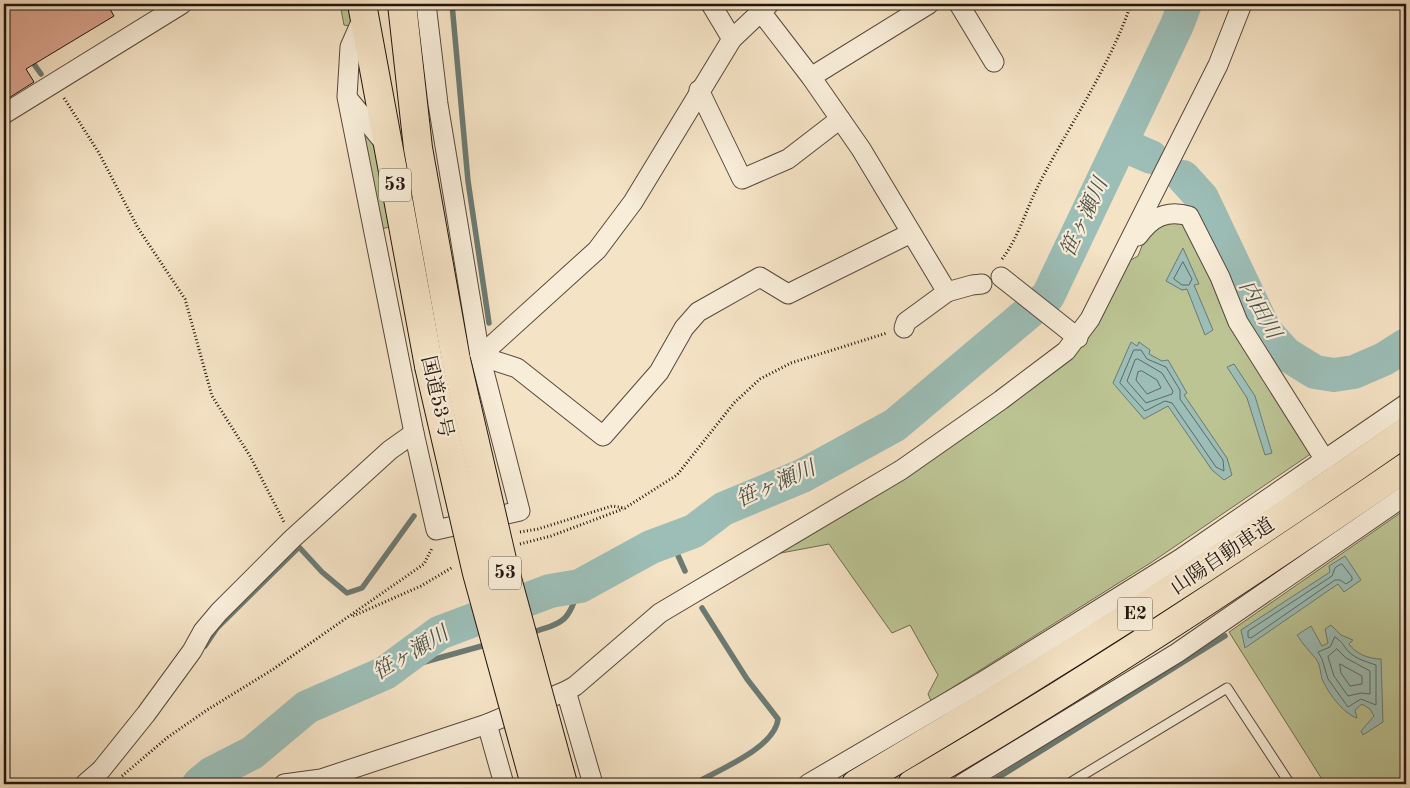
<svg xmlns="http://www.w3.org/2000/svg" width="1410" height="788" font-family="'Old Standard TT','Noto Serif JP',serif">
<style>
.green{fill:#bcc494;stroke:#6e6c51}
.water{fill:#9cbeb7;stroke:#6b7a73}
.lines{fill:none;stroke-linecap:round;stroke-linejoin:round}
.shore{stroke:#5e6a62;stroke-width:1}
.stream{stroke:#6b7a73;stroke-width:5.5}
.river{stroke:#9cbeb7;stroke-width:34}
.building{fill:#dba38f;stroke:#21150e}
.lane-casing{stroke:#56483c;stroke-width:11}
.street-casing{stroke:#56483c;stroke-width:21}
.highway-casing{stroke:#21150e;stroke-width:30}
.path{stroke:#21150e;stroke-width:3;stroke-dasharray:1 2.5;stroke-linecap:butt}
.lane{stroke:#f8edd9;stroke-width:9}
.street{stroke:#f8edd9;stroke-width:19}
.highway{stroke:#f5e3c5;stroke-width:28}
.highway-bridge-casing{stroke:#21150e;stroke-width:30;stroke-linecap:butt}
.highway-bridge{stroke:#f5e3c5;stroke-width:28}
.labels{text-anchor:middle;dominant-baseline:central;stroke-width:4.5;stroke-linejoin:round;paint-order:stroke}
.shield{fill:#f8edd9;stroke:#62564b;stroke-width:1}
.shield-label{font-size:19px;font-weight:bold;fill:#21150e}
.street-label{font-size:20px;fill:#21150e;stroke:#f8edd9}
.water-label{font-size:21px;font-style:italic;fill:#4c5049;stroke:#f8edd9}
</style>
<rect width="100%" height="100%" fill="#f5e3c5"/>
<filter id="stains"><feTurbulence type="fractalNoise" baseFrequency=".004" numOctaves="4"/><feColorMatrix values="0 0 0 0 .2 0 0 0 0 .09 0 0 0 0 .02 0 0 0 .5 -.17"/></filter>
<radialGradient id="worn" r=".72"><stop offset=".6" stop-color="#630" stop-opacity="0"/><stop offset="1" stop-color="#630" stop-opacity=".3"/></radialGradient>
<!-- green -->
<g class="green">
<polygon points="340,4 352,4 354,10 350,26 344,25"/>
<polygon points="358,121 374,143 389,227 377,230"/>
<polygon points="1187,221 1312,453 1152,562 931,701 928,694 938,675 910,625 892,633 829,544 765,556 849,512 1064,361 1122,265 1138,256 1147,233 1159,222"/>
<polygon points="1406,509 1406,784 1325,784 1229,632"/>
</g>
<!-- water -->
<g class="water">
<polygon points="1183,248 1199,284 1194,285 1213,330 1205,335 1187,289 1182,290 1166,281"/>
<polygon points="1131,342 1137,346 1139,342 1150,350 1149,354 1162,361 1168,360 1187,393 1184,395 1227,458 1232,475 1224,480 1212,470 1168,406 1144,419 1113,383"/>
<polygon points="1234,364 1255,396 1272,453 1265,455 1247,398 1227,367"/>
<polygon points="1345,556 1361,580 1344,592 1338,584 1245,648 1241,630 1330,572 1329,566"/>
<path d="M 1331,625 L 1341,635 L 1353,640 L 1349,644 C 1356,654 1369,659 1381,659 L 1383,722 L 1363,735 L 1361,731 L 1374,716 L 1370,709 L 1362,704 L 1355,710 L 1357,718 C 1344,714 1329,694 1323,681 C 1320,675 1321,665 1316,659 C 1309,651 1303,644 1297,635 L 1311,626 L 1322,646 L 1328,643 L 1325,629 Z"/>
</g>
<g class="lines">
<!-- shore -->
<g class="shore">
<polygon points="1183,262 1192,279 1189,285 1182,285 1174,279"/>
<polygon points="1134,350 1141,350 1147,359 1166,367 1180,390 1180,399 1223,460 1224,471 1216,467 1172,403 1165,401 1145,411 1120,383"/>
<polygon points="1138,359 1162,373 1173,391 1172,394 1146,403 1127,381 1135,360"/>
<polygon points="1142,371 1157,380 1161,388 1147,394 1136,380 1138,372"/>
<polygon points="1342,564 1352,577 1352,580 1346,584 1340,580 1335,580 1251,638 1248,637 1248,631 1332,576 1335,568"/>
<path d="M 1335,637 C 1346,645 1342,645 1349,652 C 1356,659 1367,662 1376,665 L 1376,705 L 1361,699 L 1348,707 L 1328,679 L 1322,659 L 1318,652 L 1330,647 Z"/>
<polygon points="1337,649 1346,658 1370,671 1370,694 1361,693 1348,696 1334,676 1328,657"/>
<polygon points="1340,664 1362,676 1362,684 1350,686 1341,673"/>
</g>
<!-- stream -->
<g class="stream">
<polyline points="452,4 468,181 489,323"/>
<polyline points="31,60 41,74"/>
<polyline points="671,540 685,571"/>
<path d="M 529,633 C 567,622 567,622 580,586"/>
<polyline points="205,646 217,628 299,547 322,572 347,593 362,588 414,516"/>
<polyline points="385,673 489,644"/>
<path d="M 694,784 C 718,770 775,748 778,719 L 747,679 L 702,608"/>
<polyline points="988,784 1225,636"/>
</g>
<!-- river -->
<g class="river">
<polyline points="1121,144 1151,157"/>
<polyline points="1183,177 1202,198 1265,331 1286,354 1315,372 1334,375 1354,372 1384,359 1406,345"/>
<polyline points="199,784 211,774 252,753 307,707 385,673 439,633 550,591 580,586 651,547 694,531 723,509 802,476 895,425 1048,296 1177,25 1185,4"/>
</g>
</g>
<!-- building -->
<polygon class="building" points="4,4 107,4 114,16 26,69 34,82 4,101"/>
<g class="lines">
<!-- lane casing -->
<g class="lane-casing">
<polyline id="lane" points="1068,784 1227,688 1290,784"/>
</g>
<!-- street casing -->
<g class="street-casing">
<g id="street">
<polyline points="426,4 438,104 480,356 517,368 603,436 659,372 684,328 698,312 760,277 788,294 911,233"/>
<polyline points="711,4 732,39"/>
<polyline points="959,4 994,62"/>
<polyline points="761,12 811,77 861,149 947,292 972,285 982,284"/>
<polyline points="364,15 350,47 347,97 414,433 436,530 520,511 480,356 597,250 633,202 732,39 769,4"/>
<polyline points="811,77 929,4"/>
<polyline points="699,90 742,179 788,159 840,119"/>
<polyline points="349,100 387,146"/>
<polyline points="4,114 182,4"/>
<path d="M 1138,236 C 1151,218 1166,209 1189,216 L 1220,277 L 1238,322 L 1325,460"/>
<polyline points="1001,277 1078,338"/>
<polyline points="904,328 906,322 947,292"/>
<polyline points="566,691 593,784"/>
<polyline points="487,724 504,784"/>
<polyline points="85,784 101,770 146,714 192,651 203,631 219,612 292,539 390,450 414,433"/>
<polyline points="284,784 321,779 487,724 566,691 575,686 660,613 901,470 1001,400 1066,351 1090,319 1218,65 1242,4"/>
<polyline points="808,784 982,682 1180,559 1406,404"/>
<polyline points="962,784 1177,653 1406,495"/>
</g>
</g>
<!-- highway casing -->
<g class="highway-casing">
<g id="highway">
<polyline points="362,4 429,366"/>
<polyline points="402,4 418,148 456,360"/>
<path d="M 856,784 C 1044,673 1227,557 1406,432"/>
<path d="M 912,784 C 1081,686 1245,577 1406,467"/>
</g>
</g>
<!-- path -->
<g class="path">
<polyline points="64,98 99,153 138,228 185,299 212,396 250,456 284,522"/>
<path d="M 1002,259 C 1019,237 1026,209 1039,184 C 1070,124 1109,68 1131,4"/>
<polyline points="520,532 538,529 612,506 625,508 677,475 734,403 760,379 791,363 887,333"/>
<polyline points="520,544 551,536 623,509"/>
<polyline points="353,616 421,586 453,567"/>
<polyline points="122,776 168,737 207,710 272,670 424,564 432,548"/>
</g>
<!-- lane -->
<use href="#lane" class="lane"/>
<!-- street -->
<use href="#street" class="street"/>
<!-- highway -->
<use href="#highway" class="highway"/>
<!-- highway-bridge casing -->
<g class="highway-bridge-casing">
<g id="highway-bridge">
<polyline points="456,360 503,564 563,784"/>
<polyline points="429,366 477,573 535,784"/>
</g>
</g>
<!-- highway-bridge -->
<use href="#highway-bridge" class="highway-bridge"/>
</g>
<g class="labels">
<!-- shield labels -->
<g class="shield">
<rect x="379" y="168.5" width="32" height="33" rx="4"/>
<rect x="489" y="556.5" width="32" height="33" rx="4"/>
<rect x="1117.5" y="597.5" width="35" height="33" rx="4"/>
</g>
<g class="shield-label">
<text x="395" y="185">53</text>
<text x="505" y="573">53</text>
<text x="1135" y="614">E2</text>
</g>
<!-- street labels -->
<g class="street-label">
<text transform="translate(436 397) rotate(77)">国道53号</text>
<text transform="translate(1223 557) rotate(-34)">山陽自動車道</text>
</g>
<!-- water labels -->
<g class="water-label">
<text transform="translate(1085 218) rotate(-65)">笹ヶ瀬川</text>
<text transform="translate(1259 310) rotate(61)">内田川</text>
<text transform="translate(776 485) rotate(-24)">笹ヶ瀬川</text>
<text transform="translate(411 654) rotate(-31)">笹ヶ瀬川</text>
</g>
</g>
<!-- margin -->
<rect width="1410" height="788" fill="none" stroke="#f5e3c5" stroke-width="20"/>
<rect x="5" y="5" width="1400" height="778" fill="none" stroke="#21150e" stroke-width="2.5"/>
<rect x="10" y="10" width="1390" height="768" fill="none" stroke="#21150e"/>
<rect width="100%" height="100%" filter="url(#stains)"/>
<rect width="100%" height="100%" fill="url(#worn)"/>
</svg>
